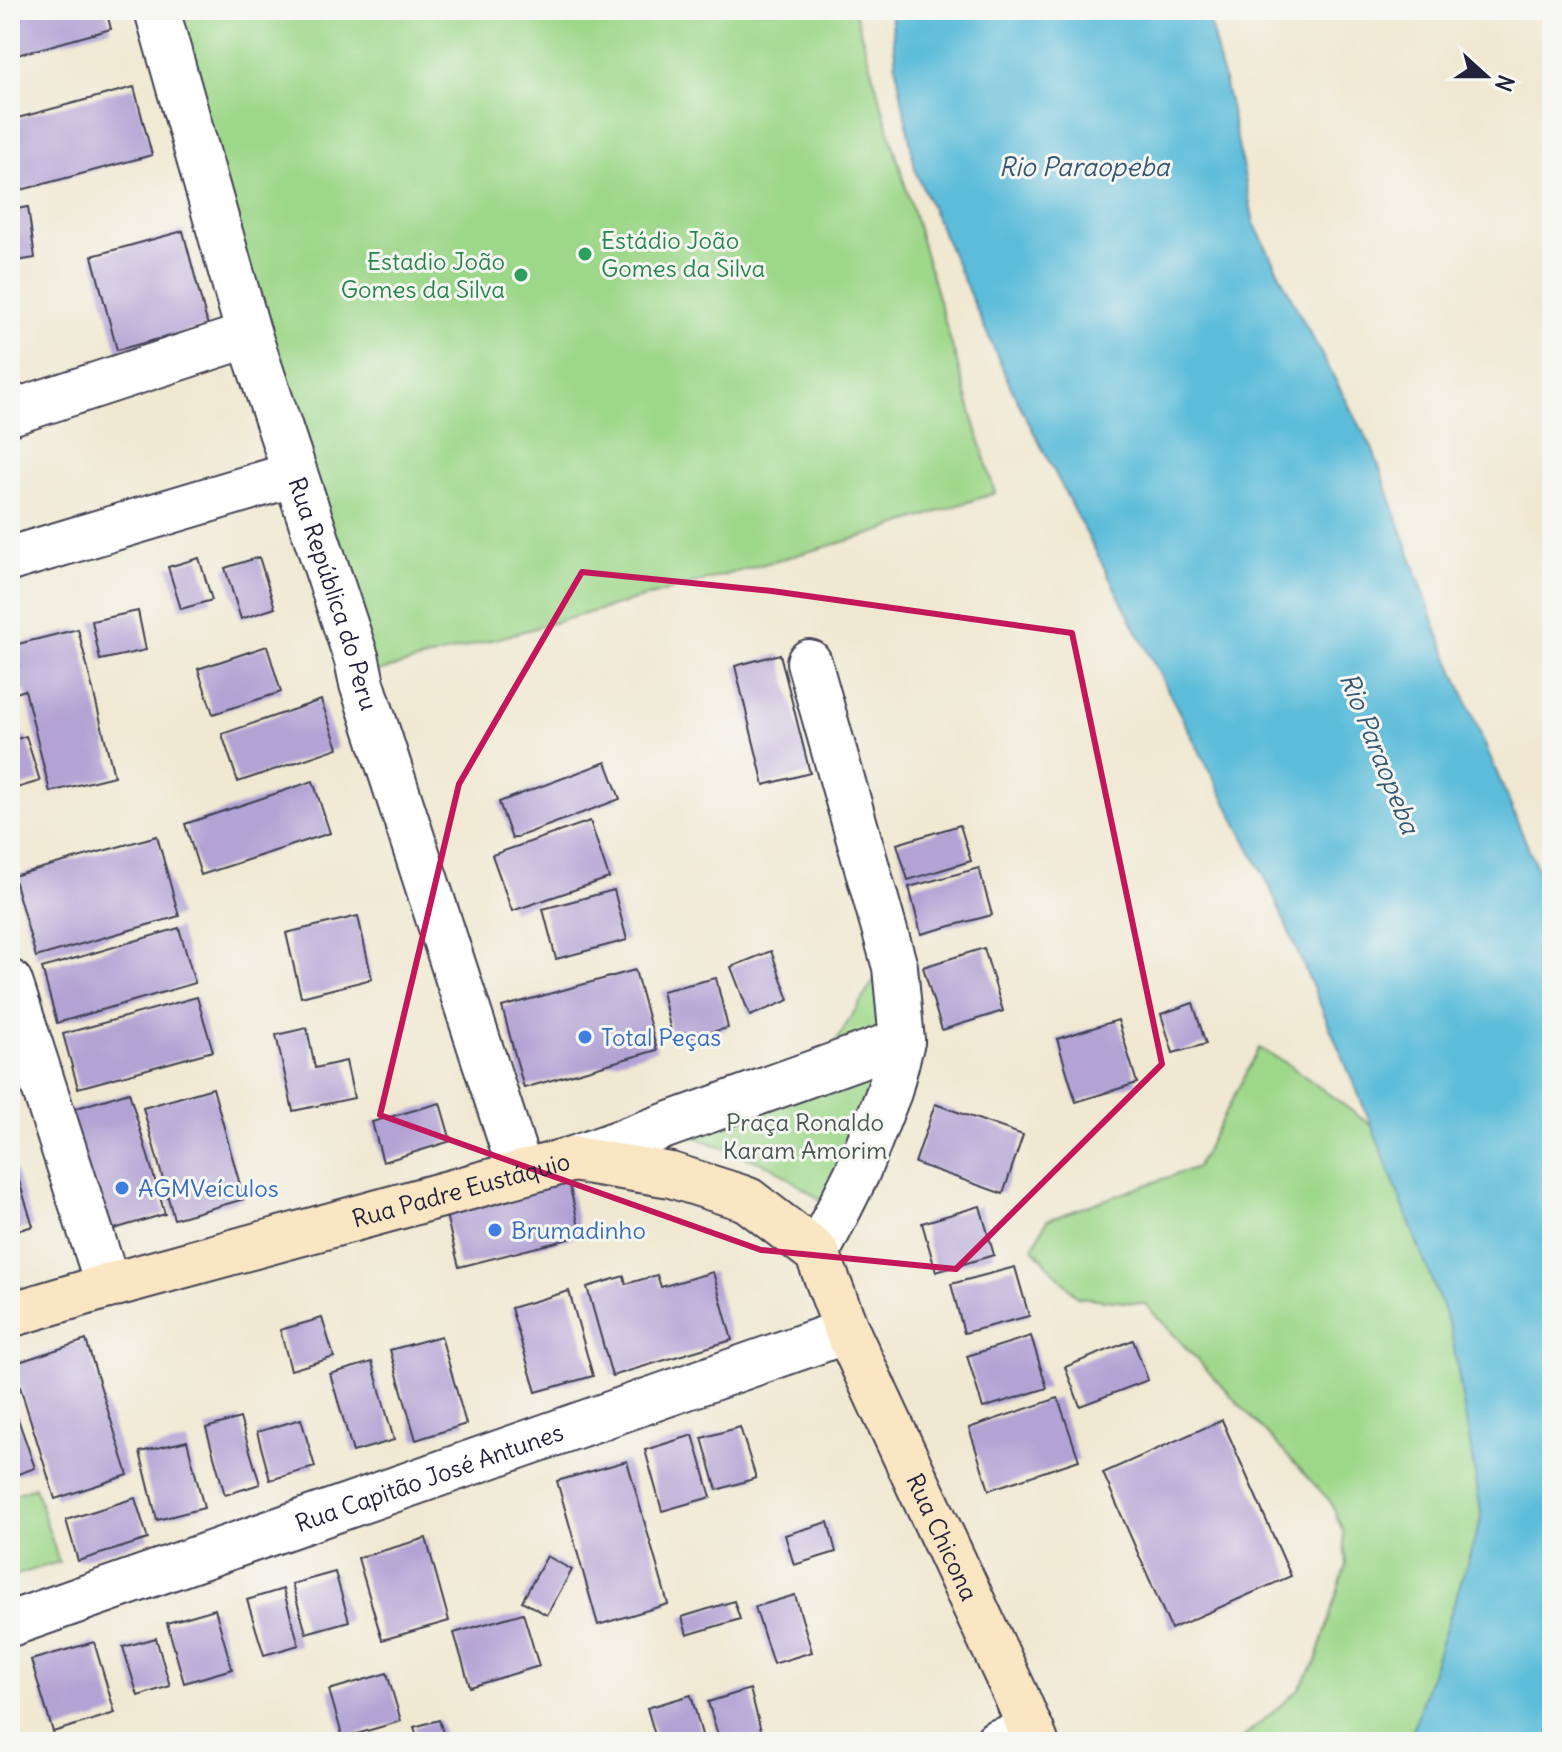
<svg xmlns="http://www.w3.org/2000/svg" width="1562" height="1752" font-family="Delius,sans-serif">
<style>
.green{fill:#9dd789;stroke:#607c62;stroke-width:2}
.water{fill:#5bbcd9;stroke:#3e6f8a;stroke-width:2}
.building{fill:#b2a3d4}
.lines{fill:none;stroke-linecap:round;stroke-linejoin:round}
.street-casing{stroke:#414052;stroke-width:48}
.secondary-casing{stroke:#414052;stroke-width:48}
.street{stroke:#fff;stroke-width:44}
.secondary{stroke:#fbe6c3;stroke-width:44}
.marked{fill:none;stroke:#c2185b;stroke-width:6;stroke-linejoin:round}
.leisure-dot{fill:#2e9e5b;stroke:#f6f6f2;stroke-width:3}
.shop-dot{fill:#3f7fe0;stroke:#f6f6f2;stroke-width:3}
.labels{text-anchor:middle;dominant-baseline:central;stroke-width:6;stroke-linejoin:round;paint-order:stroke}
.leisure-label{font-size:24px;fill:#27864d;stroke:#f6f6f2;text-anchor:start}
.street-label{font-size:24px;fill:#22223b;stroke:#f6f6f2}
.shop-label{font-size:24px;fill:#366cbe;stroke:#f6f6f2;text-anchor:start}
.park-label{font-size:24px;fill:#475852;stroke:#f6f6f2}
.water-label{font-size:26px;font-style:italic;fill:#365872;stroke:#f6f6f2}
</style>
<rect width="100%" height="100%" fill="#f6f6f2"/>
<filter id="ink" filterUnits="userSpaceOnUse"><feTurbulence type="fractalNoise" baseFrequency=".0125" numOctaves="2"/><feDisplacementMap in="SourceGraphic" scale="16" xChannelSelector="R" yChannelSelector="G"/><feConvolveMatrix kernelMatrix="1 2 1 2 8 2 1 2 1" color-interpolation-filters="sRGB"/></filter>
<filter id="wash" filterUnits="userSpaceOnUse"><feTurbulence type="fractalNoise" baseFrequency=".006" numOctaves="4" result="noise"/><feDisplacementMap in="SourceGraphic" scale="32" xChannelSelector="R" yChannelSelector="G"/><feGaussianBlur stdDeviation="1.8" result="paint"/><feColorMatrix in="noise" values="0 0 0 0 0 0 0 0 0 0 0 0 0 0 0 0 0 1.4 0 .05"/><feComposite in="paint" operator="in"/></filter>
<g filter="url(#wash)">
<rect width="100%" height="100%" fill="#f0e8d1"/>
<!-- green -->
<g class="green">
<polygon points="188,10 854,10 995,493 868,535 370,674 172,15"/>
<polygon points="886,961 895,1037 823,1062"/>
<polygon points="1259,1048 1288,1064 1372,1126 1451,1330 1482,1517 1409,1742 1238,1742 1298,1690 1316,1662 1346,1564 1343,1531 1330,1501 1145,1304 1077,1297 1033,1248 1047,1220 1197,1167"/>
<polygon points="880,1062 828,1205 772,1167 682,1132"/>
<polygon points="35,1487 59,1562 10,1577 10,1496"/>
</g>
<!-- water -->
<polygon class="water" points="891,10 1207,10 1230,106 1254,223 1297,309 1373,450 1438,633 1552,904 1552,1742 1409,1742 1482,1517 1451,1330 1372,1126 1269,885 1014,394 916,173 896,67"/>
<g id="blocks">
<!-- building -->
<g class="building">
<polygon points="10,10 106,10 111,29 10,57"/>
<polygon points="134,87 152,155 10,193 10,120"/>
<polygon points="28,207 35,258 10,262 10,210"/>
<polygon points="183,231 208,326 117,350 92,256"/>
<polygon points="259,557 275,608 241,619 225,568"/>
<polygon points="199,558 212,600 181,609 168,567"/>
<polygon points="138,611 146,650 100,660 92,621"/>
<polygon points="78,629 114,776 50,792 25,690 10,695 10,668 19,665 14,645"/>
<polygon points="267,646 281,692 213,714 198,669"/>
<polygon points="780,654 810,773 764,785 735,666"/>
<polygon points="321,700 338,748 238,782 222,734"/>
<polygon points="26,736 40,781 10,790 10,741"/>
<polygon points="606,762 620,799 512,839 499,802"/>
<polygon points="313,781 330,833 201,875 185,824"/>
<polygon points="590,821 609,878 512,911 492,855"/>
<polygon points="960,825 971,861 908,880 897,844"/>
<polygon points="157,836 179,916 36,957 13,876"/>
<polygon points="979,868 992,915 921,934 909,887"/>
<polygon points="614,890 627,940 556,959 543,909"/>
<polygon points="358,916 372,979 301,997 286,933"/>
<polygon points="179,928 195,983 57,1023 42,968"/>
<polygon points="984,948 1003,1011 942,1030 923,967"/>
<polygon points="771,951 789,1000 750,1016 731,967"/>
<polygon points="635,970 657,1050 524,1088 502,1007"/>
<polygon points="716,978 728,1028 673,1041 662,991"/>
<polygon points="197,997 213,1051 78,1088 63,1034"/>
<polygon points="1193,1003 1206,1044 1173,1053 1161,1014"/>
<polygon points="1118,1020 1137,1083 1076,1102 1057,1039"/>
<polygon points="307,1028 315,1068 346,1061 354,1098 293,1111 276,1035"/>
<polygon points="213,1088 244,1199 174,1219 143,1108"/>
<polygon points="129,1092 165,1214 97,1234 61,1113"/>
<polygon points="440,1103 451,1141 383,1162 372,1122"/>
<polygon points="935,1104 1023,1135 1003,1194 915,1163"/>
<polygon points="10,1152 33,1226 10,1233"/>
<polygon points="568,1179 581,1236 459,1267 445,1211"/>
<polygon points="980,1206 994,1255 936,1272 922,1223"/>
<polygon points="1015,1267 1029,1316 964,1333 951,1284"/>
<polygon points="713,1272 732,1340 612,1376 587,1287 624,1276 626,1284 657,1275 661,1287"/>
<polygon points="569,1291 593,1376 536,1392 511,1308"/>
<polygon points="322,1318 334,1357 291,1370 280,1330"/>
<polygon points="441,1336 466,1424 416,1440 390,1350"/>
<polygon points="1031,1336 1047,1388 983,1408 967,1356"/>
<polygon points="86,1340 128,1475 55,1499 13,1364"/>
<polygon points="1133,1340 1148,1380 1080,1406 1065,1367"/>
<polygon points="372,1362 394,1440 353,1452 330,1374"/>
<polygon points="10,1396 35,1468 10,1477"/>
<polygon points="1058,1398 1079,1460 989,1490 969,1428"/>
<polygon points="240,1418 260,1484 225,1495 206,1428"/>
<polygon points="301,1419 315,1467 270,1480 257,1432"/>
<polygon points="1222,1420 1291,1576 1171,1629 1103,1473"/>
<polygon points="740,1427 756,1478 717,1490 702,1438"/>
<polygon points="693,1435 711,1497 662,1511 645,1450"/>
<polygon points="187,1441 204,1508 157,1520 140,1452"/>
<polygon points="627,1461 668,1604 598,1625 557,1481"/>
<polygon points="135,1498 148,1539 78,1561 66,1520"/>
<polygon points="828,1522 836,1552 794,1565 785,1535"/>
<polygon points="426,1538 449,1621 382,1640 358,1558"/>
<polygon points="547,1556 572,1570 547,1615 522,1601"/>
<polygon points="335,1572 349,1621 306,1633 292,1584"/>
<polygon points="283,1589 299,1645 264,1655 247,1600"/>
<polygon points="795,1595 812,1652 773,1664 755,1607"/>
<polygon points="734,1601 740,1619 687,1635 682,1617"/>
<polygon points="215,1609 232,1669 184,1683 167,1623"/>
<polygon points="523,1613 539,1666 470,1687 454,1633"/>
<polygon points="156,1638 170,1686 138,1696 123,1647"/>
<polygon points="94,1642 115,1713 53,1732 31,1660"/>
<polygon points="387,1673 401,1721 343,1738 329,1690"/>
<polygon points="750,1689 764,1742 720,1742 708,1702"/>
<polygon points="691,1695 704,1742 657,1742 647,1708"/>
<polygon points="439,1720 446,1742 419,1742 414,1727"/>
</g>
</g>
</g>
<g filter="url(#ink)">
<use href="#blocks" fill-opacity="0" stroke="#414052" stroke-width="2"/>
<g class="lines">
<!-- street casing -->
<g class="street-casing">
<g id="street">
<path id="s1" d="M 157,10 L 249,335 L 357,660 L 362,684 L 521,1173"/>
<polyline points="10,413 249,335"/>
<polyline points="10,559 295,474"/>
<polyline points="809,662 895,967 902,1041 889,1092 857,1173 817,1253"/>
<polyline points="10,982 108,1286"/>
<polyline points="573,1159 902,1041"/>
<path id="s2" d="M 10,1624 L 847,1331"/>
<polyline points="997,1742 1032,1731"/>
</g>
</g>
<!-- secondary casing -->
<g class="secondary-casing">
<g id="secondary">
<path id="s3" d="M 10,1315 L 108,1286 L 573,1159 L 671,1175 L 740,1197 L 748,1200 L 817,1253 L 847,1331 L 1015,1693 L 1036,1742"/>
</g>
</g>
<!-- street -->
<use href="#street" class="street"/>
<!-- secondary -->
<use href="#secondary" class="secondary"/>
</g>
</g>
<!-- marked area -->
<path class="marked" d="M 582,572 L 772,591 L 1072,633 L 1162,1064 L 956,1269 L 761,1250 L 380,1115 L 459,784 Z"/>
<!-- markers -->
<g class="leisure-dot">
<circle cx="585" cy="254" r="8"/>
<circle cx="521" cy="275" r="8"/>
</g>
<g class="shop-dot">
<circle cx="585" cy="1037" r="8"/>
<circle cx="122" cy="1188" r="8"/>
<circle cx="495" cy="1230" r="8"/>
</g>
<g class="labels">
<!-- leisure labels -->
<g class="leisure-label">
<text x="601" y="240">Estádio João<tspan x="601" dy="28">Gomes da Silva</tspan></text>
<text x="505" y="261" text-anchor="end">Estadio João<tspan x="505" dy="28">Gomes da Silva</tspan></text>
</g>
<!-- street labels -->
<g class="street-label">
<text stroke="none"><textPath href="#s1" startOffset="610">Rua República do Peru</textPath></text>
<text stroke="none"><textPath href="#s3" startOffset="468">Rua Padre Eustáquio</textPath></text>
<text stroke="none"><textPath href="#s2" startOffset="444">Rua Capitão José Antunes</textPath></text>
<text stroke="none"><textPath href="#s3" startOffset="1162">Rua Chicona</textPath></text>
</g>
<!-- shop labels -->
<g class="shop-label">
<text x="601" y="1037">Total Peças</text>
<text x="138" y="1188">AGMVeículos</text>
<text x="511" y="1230">Brumadinho</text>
</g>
<!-- park labels -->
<g class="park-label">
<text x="805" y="1122">Praça Ronaldo<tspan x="805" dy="28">Karam Amorim</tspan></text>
</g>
<!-- water labels -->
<g class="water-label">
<text x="1084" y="166">Rio Paraopeba</text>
<text transform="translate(1380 753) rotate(68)">Rio Paraopeba</text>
</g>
</g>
<!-- margin -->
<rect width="1562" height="1752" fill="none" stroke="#f6f6f2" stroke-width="40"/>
<!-- north arrow -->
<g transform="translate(1486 76) rotate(111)" stroke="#f6f6f2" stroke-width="6" paint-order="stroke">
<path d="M0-6L14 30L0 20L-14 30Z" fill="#22223b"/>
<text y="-12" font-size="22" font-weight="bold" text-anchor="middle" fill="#22223b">N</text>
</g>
</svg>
